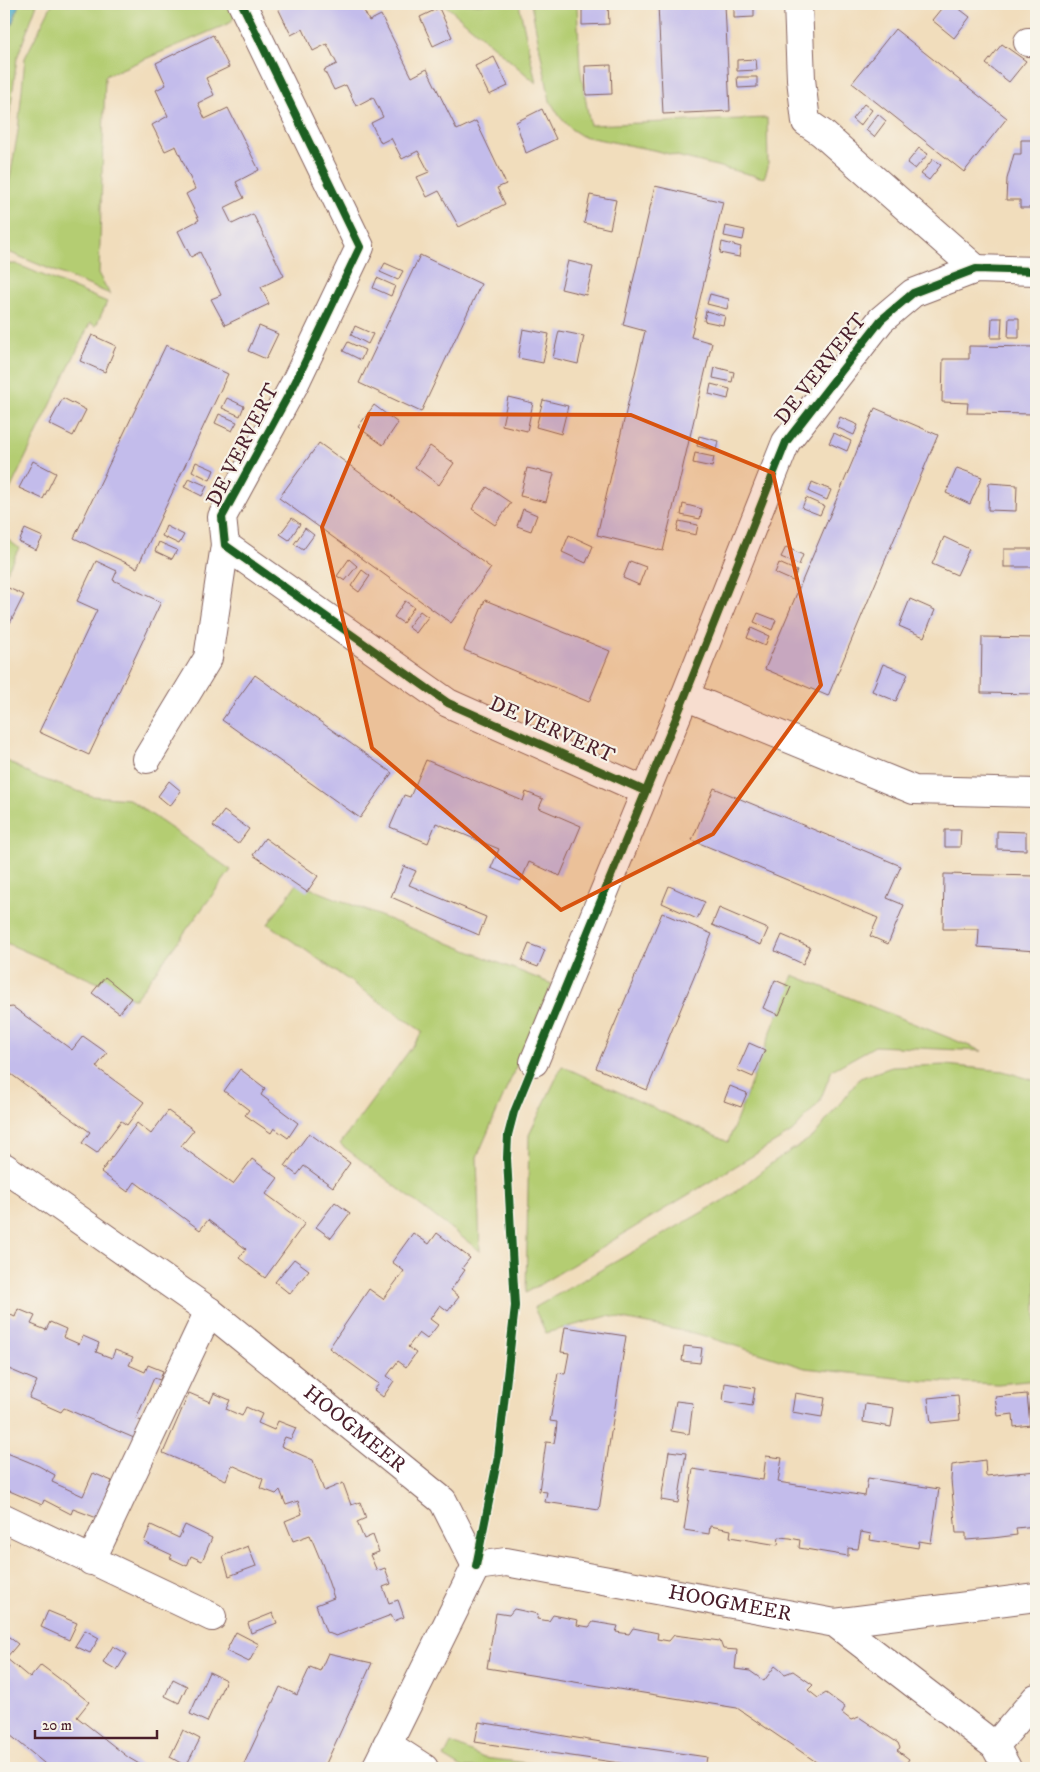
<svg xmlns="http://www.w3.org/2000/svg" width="1040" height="1772" font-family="'IM FELL DW Pica',serif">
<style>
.grass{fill:#b4cd72;stroke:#7f764e}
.water{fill:#49abc8;stroke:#4a657a}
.building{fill:#c3bceb}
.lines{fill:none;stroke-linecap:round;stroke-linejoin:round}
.minor-casing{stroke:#84625e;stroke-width:30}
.minor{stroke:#fff;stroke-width:28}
.cycleway-casing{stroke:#f7f3e8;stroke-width:11}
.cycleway{stroke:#1b5e20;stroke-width:8}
.marked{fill:#d8530f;fill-opacity:0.2;stroke:#d8530f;stroke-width:4;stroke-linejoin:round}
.labels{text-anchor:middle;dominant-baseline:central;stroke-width:4.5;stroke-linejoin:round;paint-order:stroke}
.street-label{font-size:21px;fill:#4a1f2b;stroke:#f7f3e8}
</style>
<rect width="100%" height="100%" fill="#f7f3e8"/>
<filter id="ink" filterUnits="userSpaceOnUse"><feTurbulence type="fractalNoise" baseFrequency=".02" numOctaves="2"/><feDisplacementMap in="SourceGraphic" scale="10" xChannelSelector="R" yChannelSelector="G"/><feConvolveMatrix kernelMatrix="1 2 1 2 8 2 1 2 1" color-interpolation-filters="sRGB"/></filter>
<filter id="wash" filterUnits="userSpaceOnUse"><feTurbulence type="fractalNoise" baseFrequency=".0096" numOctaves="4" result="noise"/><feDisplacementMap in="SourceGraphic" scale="20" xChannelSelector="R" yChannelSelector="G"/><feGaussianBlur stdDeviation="1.12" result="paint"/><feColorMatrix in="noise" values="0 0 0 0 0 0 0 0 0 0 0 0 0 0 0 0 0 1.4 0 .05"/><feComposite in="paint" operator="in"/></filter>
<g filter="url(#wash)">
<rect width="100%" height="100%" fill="#f1ddbc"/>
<!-- grass -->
<g class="grass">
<polygon points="19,4 37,4 17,58 4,159 4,47"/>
<polygon points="52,4 231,4 236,14 230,23 105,76 99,275 110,294 6,251 4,246 4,213 18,131 25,58"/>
<polygon points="444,4 519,4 536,83"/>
<polygon points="531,4 577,4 580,67 590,125 767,118 768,167 764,178 653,150 582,136 571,129 560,117 550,101"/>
<polygon points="4,264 16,264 107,302 96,326 90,323 4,502"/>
<polygon points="4,537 19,548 4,577"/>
<polygon points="4,759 34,776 92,796 129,799 231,870 135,999 4,942"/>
<polygon points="297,883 552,984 477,1157 480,1251 340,1144 423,1032 268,924"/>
<polygon points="793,975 982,1051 875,1046 832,1070 819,1103 792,1132 526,1293 529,1135 562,1066 728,1142"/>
<polygon points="946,1065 1003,1071 1036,1081 1036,1380 998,1384 924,1381 805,1368 698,1334 608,1316 546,1333 534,1308 729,1197 773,1162 814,1136 860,1078 892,1067"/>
<polygon points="451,1743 484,1758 570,1768 462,1768 444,1757"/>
</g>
<!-- water -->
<polygon class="water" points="4,4 19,4 4,47"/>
<g id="blocks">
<!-- building -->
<g class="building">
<polygon points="286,4 361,4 369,21 381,15 412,77 427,69 457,130 476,121 506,184 497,188 505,204 459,227 439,191 427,197 417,177 429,172 418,151 402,159 391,138 381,143 371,123 383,117 373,97 356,106 346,85 334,90 324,70 337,64 327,44 313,51 303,29 291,35 278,8"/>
<polygon points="582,4 608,4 609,24 582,25"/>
<polygon points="658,4 725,4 730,111 663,114"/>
<polygon points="945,4 953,4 970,17 954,38 932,20"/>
<polygon points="754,6 754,17 734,18 734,7"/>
<polygon points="439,8 452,37 433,46 420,17"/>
<polygon points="895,29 1007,118 964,172 852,83"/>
<polygon points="213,35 229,67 206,78 214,95 198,103 205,119 228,108 259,170 236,182 244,198 224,208 232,224 253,214 284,276 261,287 269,304 225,325 211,299 221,295 200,252 191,257 178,231 199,220 186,194 195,189 176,146 165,151 152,125 168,116 156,90 166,85 156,63"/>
<polygon points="1002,44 1026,61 1009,82 986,64"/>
<polygon points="494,57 508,86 489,95 475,66"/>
<polygon points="756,59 757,70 737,71 737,60"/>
<polygon points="611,65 612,94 586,95 585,66"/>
<polygon points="737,77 757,77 757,87 738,88"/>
<polygon points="864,104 872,110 860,126 852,119"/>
<polygon points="542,109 556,139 526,153 516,122"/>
<polygon points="878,114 886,121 874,137 866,130"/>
<polygon points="1021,140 1036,140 1036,208 1020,208 1020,200 1006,200 1007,179 1014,154 1021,154"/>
<polygon points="919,148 928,154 915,169 907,163"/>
<polygon points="933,159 941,165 929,180 921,174"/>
<polygon points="655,186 723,202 691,337 712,343 663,551 597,535 645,331 623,325"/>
<polygon points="590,195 616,200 610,229 584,223"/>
<polygon points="726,226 745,230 743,240 724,236"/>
<polygon points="722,242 741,247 739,257 720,253"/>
<polygon points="420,255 481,284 421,412 359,383"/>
<polygon points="568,261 593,267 586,295 561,289"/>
<polygon points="385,263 403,271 398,280 380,272"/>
<polygon points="377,278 395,286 391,296 373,288"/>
<polygon points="710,294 729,299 727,309 707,304"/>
<polygon points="706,311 725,316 723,325 704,321"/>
<polygon points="992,318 1002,318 1001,338 991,338"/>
<polygon points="1009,318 1019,318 1019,338 1008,338"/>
<polygon points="259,326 278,334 266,359 248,351"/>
<polygon points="355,326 373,334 368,344 351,335"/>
<polygon points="523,329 549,334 543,363 518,358"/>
<polygon points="559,331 584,336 578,364 553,358"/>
<polygon points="92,335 116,346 105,372 80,361"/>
<polygon points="348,342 365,350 361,360 343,351"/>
<polygon points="166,345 228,374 137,568 74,538"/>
<polygon points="969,346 1036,347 1036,414 967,413 968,403 942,402 943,359 969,359"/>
<polygon points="715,367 734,372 732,382 713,378"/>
<polygon points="711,384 730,389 728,399 709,394"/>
<polygon points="508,397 533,403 527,431 502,425"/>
<polygon points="63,398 86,410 73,436 49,424"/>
<polygon points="227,398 244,406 240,416 222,408"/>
<polygon points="543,400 568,406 561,434 536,427"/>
<polygon points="374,405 398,423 383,445 358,427"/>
<polygon points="875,408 938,435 828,696 765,669"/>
<polygon points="219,414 237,422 232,431 215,423"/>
<polygon points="840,417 858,425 854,435 836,427"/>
<polygon points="834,433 851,441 847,451 829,443"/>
<polygon points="699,436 718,441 716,451 697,446"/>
<polygon points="319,443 491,568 451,623 279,498"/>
<polygon points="430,446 454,463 439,485 415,467"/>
<polygon points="695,453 714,457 712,467 693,463"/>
<polygon points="33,461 56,473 43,499 19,488"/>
<polygon points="196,462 214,470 210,480 192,471"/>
<polygon points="527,468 554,474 546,502 520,496"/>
<polygon points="957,468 982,477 970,504 946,493"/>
<polygon points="189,478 207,486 202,496 184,487"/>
<polygon points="812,482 831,490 827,500 809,492"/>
<polygon points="989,483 1017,485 1016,511 988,510"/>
<polygon points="487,487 511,503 495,525 472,509"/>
<polygon points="806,498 824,506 820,515 802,508"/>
<polygon points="683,504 702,509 700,519 681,515"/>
<polygon points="523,509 537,515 531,531 517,526"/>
<polygon points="292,518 300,524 289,540 280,534"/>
<polygon points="679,521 698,525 696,535 677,531"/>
<polygon points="166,526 184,535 179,544 162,536"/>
<polygon points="305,528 314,535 303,550 294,544"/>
<polygon points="25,529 43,537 36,550 19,542"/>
<polygon points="569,535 593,546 586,563 562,552"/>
<polygon points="944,537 969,549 957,575 932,564"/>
<polygon points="159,542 177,550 172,559 155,551"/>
<polygon points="786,547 803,555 799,565 781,557"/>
<rect x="1004" y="549" width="32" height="18"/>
<polygon points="349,559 357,566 345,581 337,576"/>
<polygon points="96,561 117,571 113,580 161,602 89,755 39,732 97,610 77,601"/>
<polygon points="630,561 646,567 639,585 623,578"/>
<polygon points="779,563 797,571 793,581 775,573"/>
<polygon points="362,570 370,576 359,592 351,586"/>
<polygon points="6,587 24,595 10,623 4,620 4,593"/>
<polygon points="910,599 935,610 924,637 899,626"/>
<polygon points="485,600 610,651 589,702 464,650"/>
<polygon points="405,601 414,607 403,623 394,617"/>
<polygon points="420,611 428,617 416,633 408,627"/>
<polygon points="758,613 776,620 772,630 754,622"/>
<polygon points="751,628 769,636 765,646 747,638"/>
<polygon points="982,637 1036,638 1036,694 981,693"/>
<polygon points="883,664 908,674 896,701 872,691"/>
<polygon points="255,675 392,773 360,818 222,720"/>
<polygon points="426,760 523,801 526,792 543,799 539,808 581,826 560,876 529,862 521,881 491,868 499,849 436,823 428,843 390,827 404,795 410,797"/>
<polygon points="169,781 181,791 170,806 158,796"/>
<polygon points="714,788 901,866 887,898 904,905 888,944 870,936 878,918 692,840"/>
<polygon points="224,811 249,829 238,844 213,826"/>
<polygon points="945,830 961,830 960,847 945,847"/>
<polygon points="997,831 1026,832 1026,850 997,849"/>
<polygon points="265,838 318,876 307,892 253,855"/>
<polygon points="404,866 416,871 409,885 486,917 479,935 391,897"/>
<polygon points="944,874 1036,876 1036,951 978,947 979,929 943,929"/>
<polygon points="669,886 705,902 697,919 662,903"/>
<polygon points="719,908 768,929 761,945 712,925"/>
<polygon points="662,913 712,934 647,1090 596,1068"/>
<polygon points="782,935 810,947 803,964 775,951"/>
<polygon points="529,944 545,950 538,967 522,961"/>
<polygon points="105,977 131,998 119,1013 92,993"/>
<polygon points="775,980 791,987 779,1015 763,1008"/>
<polygon points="13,1007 72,1050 83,1036 107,1053 96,1067 144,1102 127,1125 121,1121 97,1153 82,1143 90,1132 4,1069 4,1008"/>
<polygon points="749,1043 765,1050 753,1077 737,1070"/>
<polygon points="240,1069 265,1088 261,1095 298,1123 288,1138 274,1128 271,1133 245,1115 249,1110 224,1091"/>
<polygon points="730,1086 747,1093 741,1107 724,1101"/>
<polygon points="168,1111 194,1130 181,1146 233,1184 252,1159 278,1178 266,1194 305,1223 265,1278 239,1258 246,1249 208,1220 200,1230 135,1182 128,1192 101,1172 137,1123 151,1134"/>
<polygon points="309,1133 350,1163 333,1187 304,1166 297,1175 285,1166"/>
<polygon points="335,1202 350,1213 331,1238 316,1227"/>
<polygon points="413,1233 429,1244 437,1233 470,1258 462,1268 465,1270 451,1290 459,1297 448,1311 440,1305 430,1319 438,1325 427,1339 419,1333 408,1347 416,1353 406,1367 398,1361 387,1376 394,1381 383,1397 374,1390 379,1384 329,1348 369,1289 383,1299 404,1271 392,1262"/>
<polygon points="294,1259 309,1270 290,1294 275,1282"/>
<polygon points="18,1309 35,1316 31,1324 46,1330 50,1322 66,1329 63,1337 79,1344 83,1336 99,1343 96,1352 112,1358 115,1350 133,1357 129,1365 145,1372 148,1365 163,1371 160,1380 154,1378 136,1419 142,1421 134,1438 64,1408 61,1412 29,1398 37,1381 4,1367 4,1312 15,1317"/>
<polygon points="565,1327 626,1336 599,1510 545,1502 547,1492 539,1491 546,1442 554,1443 556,1432 557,1422 550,1421 558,1373 565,1374 569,1353 561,1352"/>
<polygon points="684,1346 702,1348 700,1363 682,1361"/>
<polygon points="725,1383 755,1388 752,1406 723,1401"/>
<polygon points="189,1393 210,1402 214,1393 230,1400 226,1409 242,1416 246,1407 262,1414 258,1423 274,1430 278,1421 296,1428 291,1439 285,1437 281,1446 313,1460 324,1491 343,1483 351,1505 360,1502 366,1518 357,1522 364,1539 373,1535 379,1552 370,1555 377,1571 385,1568 391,1584 383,1587 389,1603 398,1600 404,1617 394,1621 391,1615 336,1636 326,1632 316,1605 334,1598 323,1566 310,1535 293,1541 285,1521 302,1514 298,1501 286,1505 280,1490 276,1494 260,1488 263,1479 232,1465 226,1480 163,1453"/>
<polygon points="795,1393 825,1398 822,1417 792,1412"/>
<polygon points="1027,1394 1030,1425 1014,1427 1013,1414 998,1416 995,1397"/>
<polygon points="958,1395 960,1420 931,1423 928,1398"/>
<polygon points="676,1401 693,1403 689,1434 671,1431"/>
<polygon points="865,1404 894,1408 891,1427 863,1422"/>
<polygon points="669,1451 686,1453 678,1503 661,1500"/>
<polygon points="7,1453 39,1466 55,1475 52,1482 83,1496 93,1473 112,1481 97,1518 73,1509 71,1514 44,1500 42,1505 5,1489 7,1484 4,1482 4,1459"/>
<polygon points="766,1456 782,1458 778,1482 865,1496 868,1478 939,1489 931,1543 919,1541 918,1548 870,1540 871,1534 861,1532 858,1549 848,1548 848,1556 799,1548 800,1540 790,1538 779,1537 778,1545 730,1537 731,1530 710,1526 709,1534 684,1530 693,1469 763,1480"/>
<polygon points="985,1460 986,1476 1036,1471 1036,1526 1016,1528 1017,1535 993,1538 966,1540 966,1533 956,1533 951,1480 952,1465"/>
<polygon points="151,1525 179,1538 185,1525 212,1538 202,1561 191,1556 187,1566 170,1558 172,1555 144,1542"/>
<polygon points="4,1540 9,1543 4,1556"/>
<polygon points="248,1546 256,1566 229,1576 223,1556"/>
<polygon points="514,1609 538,1614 537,1619 549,1621 553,1615 578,1620 577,1625 589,1627 593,1622 618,1626 616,1632 629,1634 633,1628 658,1633 657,1639 669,1641 674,1635 720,1641 723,1649 737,1650 735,1669 750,1671 764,1681 775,1666 785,1674 793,1671 813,1685 808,1690 818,1698 826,1693 845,1707 842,1713 851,1720 859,1717 898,1743 900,1748 897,1750 909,1759 903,1768 825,1768 737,1708 487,1668 496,1613 509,1615"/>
<polygon points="48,1611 77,1623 69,1640 41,1627"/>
<polygon points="273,1613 277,1623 251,1633 248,1623"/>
<polygon points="85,1630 99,1638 90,1653 75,1646"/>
<polygon points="236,1632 259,1644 249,1662 226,1651"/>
<polygon points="4,1633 18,1644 6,1658 30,1678 41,1665 65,1683 89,1702 77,1717 129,1758 146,1768 50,1768 4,1730"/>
<polygon points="113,1646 127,1654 117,1670 103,1662"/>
<polygon points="328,1653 372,1663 324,1768 242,1768 280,1687 297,1695 310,1667 320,1671"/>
<polygon points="209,1672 226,1680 207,1722 190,1714"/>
<polygon points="173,1679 187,1686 179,1703 165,1696"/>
<polygon points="479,1722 601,1742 707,1757 705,1768 654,1768 475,1742"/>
<polygon points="183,1730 200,1739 186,1766 170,1757"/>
</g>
</g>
</g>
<g filter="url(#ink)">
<use href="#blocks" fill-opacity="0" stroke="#84625e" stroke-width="1"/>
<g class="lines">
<!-- minor casing -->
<g class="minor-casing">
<g id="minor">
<polyline points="242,4 360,247 295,383 222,517 225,545 448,703 645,791"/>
<polyline points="798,4 801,79 806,122 822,133 976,269"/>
<polyline points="1028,42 1036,42"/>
<polyline points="685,696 914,790 1036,793"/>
<polyline points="147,759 208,658 225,545"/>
<polyline points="534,1062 685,696 786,442 881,320 913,293 976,269 1036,271"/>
<path id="s1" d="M 4,1167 L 209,1311 L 443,1501 L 476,1566"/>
<polyline points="4,1518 212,1617"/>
<polyline points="91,1561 209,1311"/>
<path id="s2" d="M 476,1566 L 506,1562 L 835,1623 L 995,1746 L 1007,1768"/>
<polyline points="835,1623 1036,1597"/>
<polyline points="387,1744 424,1768"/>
<polyline points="995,1746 1036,1698"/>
<polyline points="376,1768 476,1566"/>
</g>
</g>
<!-- minor -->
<use href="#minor" class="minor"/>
<!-- cycleway casing -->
<g class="cycleway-casing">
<g id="cycleway">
<polyline points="242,4 360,247 295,383 222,517 225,545 448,703 645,791"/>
<polyline points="476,1566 498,1457 515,1306 507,1158 508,1135 514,1112 685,696 786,442 881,320 913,293 976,269 1036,271"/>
</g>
</g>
<!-- cycleway -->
<use href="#cycleway" class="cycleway"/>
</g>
</g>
<!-- marked area -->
<path class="marked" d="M 369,414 L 631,415 L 773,473 L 821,685 L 713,834 L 561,910 L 372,748 L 322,527 Z"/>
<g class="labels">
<!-- street labels -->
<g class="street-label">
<text transform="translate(821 369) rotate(-52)">DE VERVERT</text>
<text transform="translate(243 445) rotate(-63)">DE VERVERT</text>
<text transform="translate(552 730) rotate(24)">DE VERVERT</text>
<text stroke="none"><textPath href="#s1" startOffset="438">HOOGMEER</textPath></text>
<text stroke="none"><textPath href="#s2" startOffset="258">HOOGMEER</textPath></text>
</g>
</g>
<!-- margin -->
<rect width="1040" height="1772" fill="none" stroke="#f7f3e8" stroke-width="20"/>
<!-- scale -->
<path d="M35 1730v8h122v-8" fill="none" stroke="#4a1f2b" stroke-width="2.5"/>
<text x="42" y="1730" font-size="15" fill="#4a1f2b" stroke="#f7f3e8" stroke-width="4" paint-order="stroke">20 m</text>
</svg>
